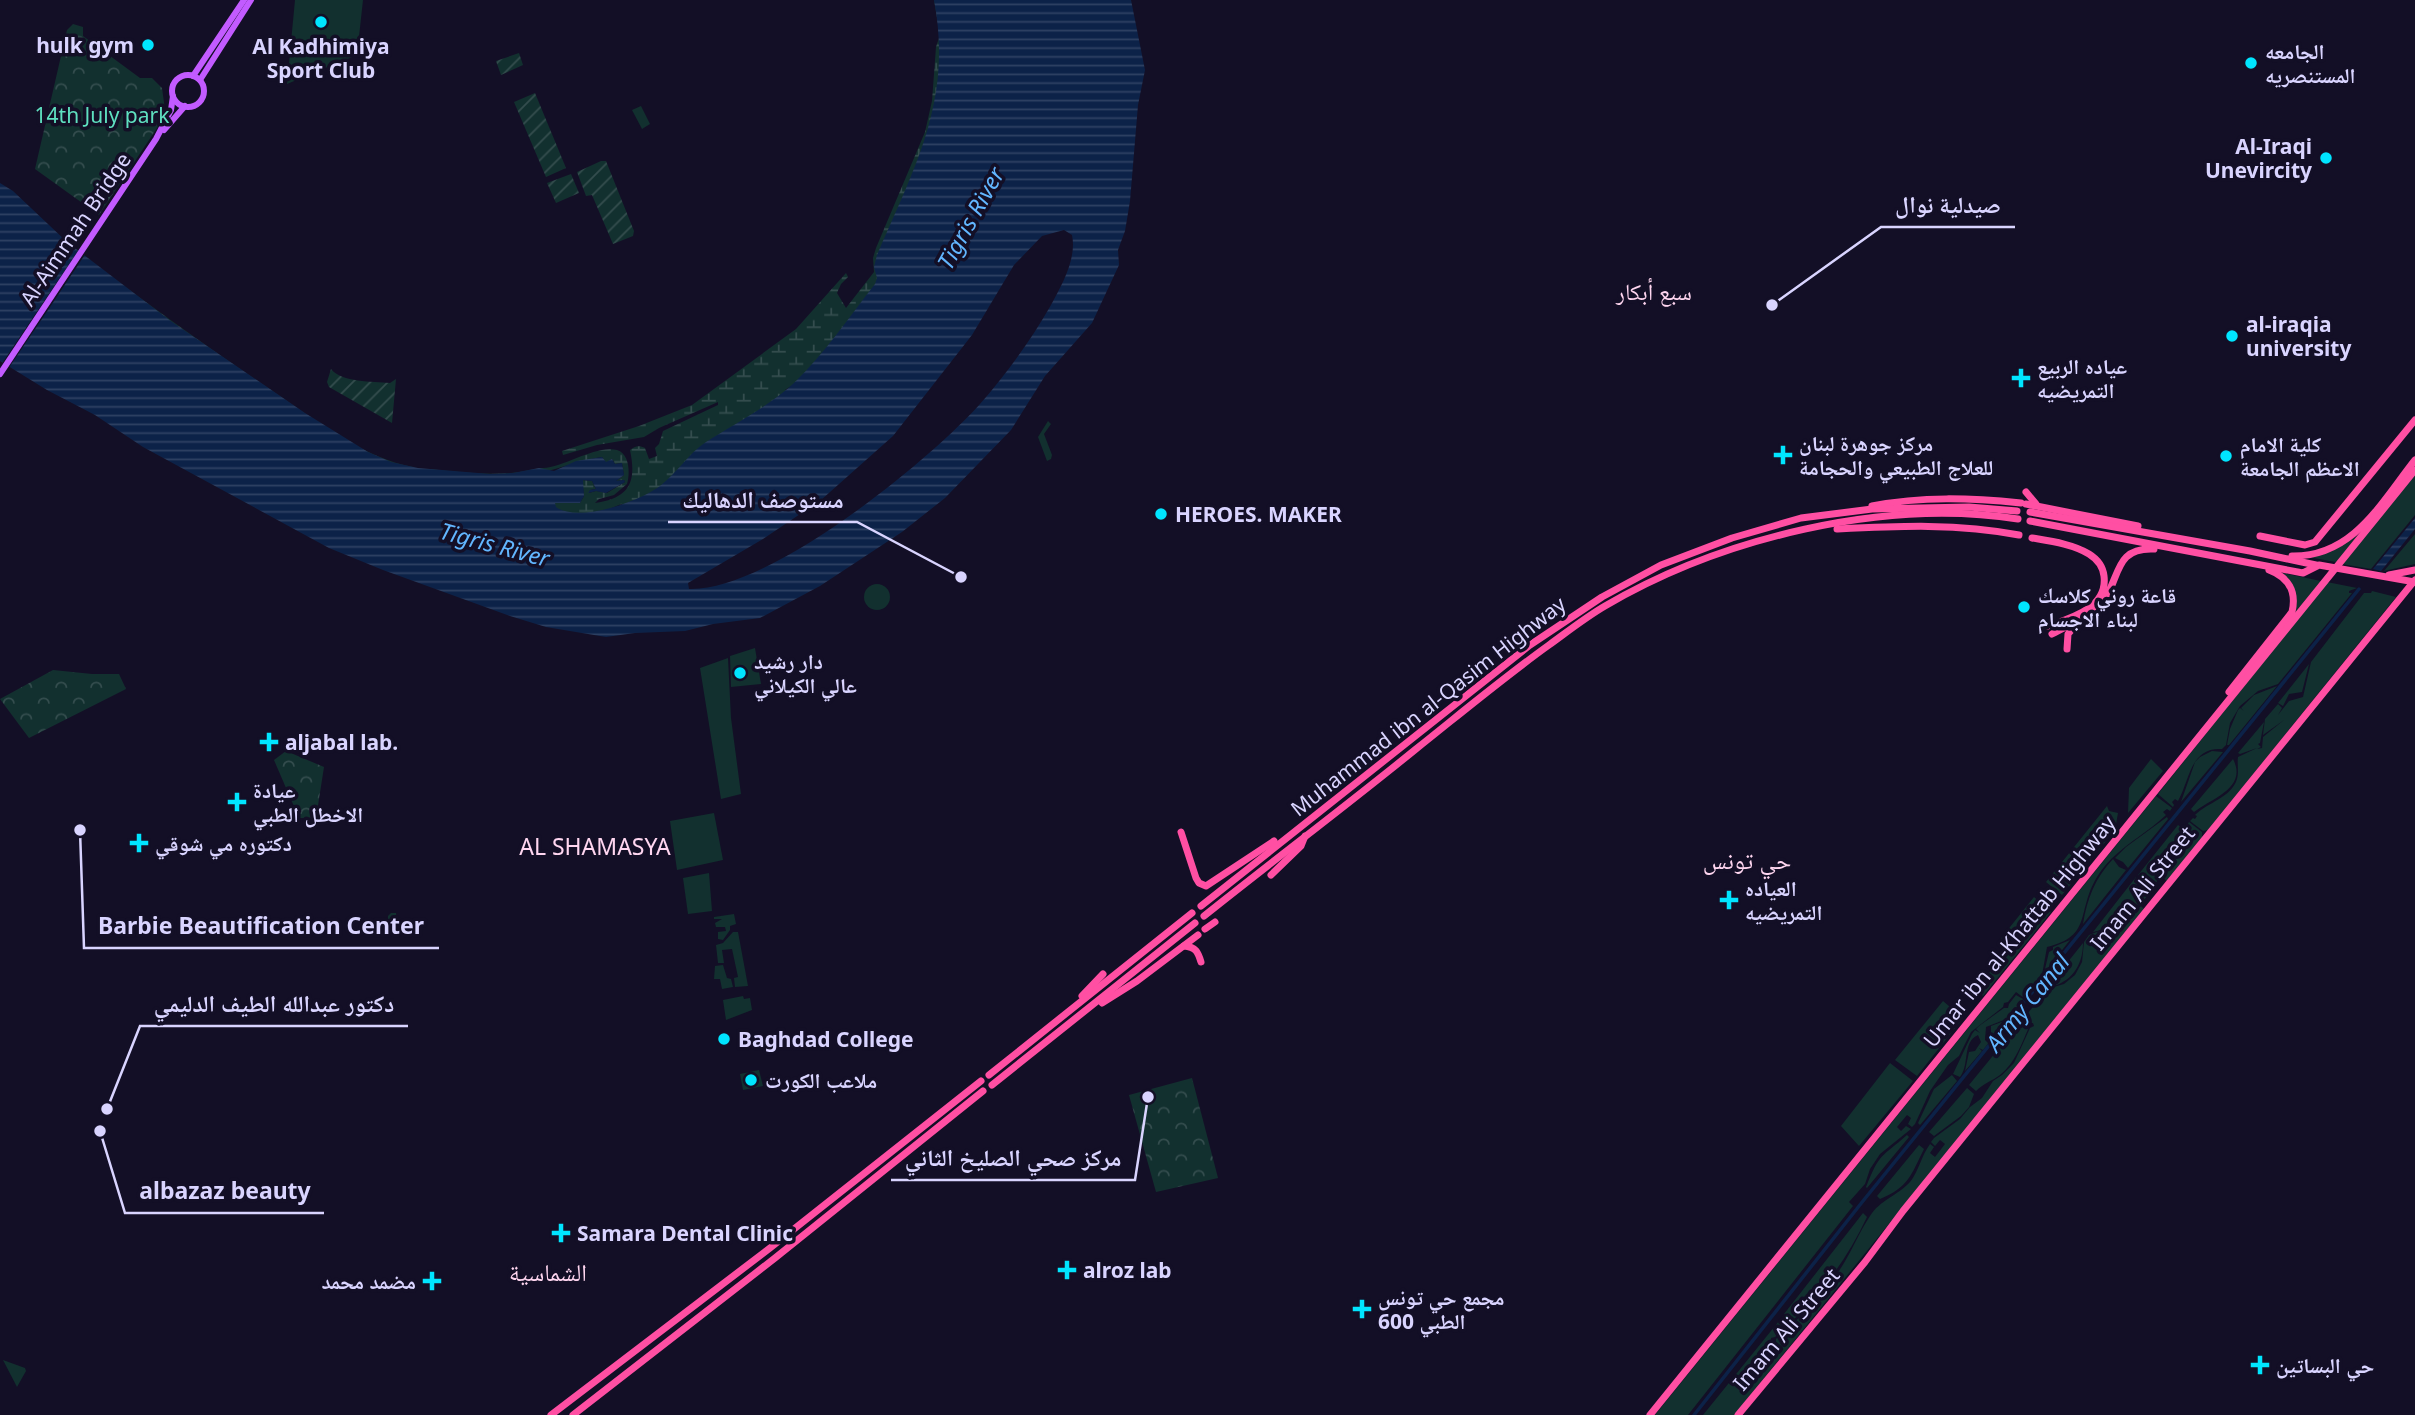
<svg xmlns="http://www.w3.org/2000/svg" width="2415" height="1415" font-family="'Noto Sans','Noto Naskh Arabic',sans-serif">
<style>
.grass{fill:#12302f}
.forest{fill:url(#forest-crowns)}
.wetland{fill:url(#wetland-marsh)}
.garden{fill:url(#garden-furrows)}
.water{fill:url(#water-rules);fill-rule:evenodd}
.pier{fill:#130f26}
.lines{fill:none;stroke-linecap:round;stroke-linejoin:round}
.canal{stroke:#0c2248;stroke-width:3.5}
.primary{stroke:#c25bff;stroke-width:6}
.motorway{stroke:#ff4fa3;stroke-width:7}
.poi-dot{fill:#00e5ff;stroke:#130f26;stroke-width:2.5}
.labels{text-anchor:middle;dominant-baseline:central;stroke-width:7;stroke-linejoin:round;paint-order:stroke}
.poi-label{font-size:21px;font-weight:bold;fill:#d9d4ff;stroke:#130f26;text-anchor:start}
.park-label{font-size:21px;fill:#5fe0c0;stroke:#130f26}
.street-label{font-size:21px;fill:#d9d4ff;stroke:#130f26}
.water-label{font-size:23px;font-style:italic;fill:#62b6ff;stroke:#130f26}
.neighbourhood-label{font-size:23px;fill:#ffd6f0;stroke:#130f26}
.quarter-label{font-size:24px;fill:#ffd6f0;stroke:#130f26}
.leader{fill:none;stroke:#d9d4ff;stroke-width:2.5}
.callout-dot{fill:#d9d4ff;stroke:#130f26;stroke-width:2.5}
.callout-label{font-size:23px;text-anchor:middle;font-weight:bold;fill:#d9d4ff;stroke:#130f26;stroke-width:7;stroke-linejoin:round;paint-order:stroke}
</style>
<defs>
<pattern id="forest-crowns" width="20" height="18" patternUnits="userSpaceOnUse" patternTransform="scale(1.75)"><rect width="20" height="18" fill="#12302f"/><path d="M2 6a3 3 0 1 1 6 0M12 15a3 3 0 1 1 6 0" fill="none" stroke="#344d4e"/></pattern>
<pattern id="wetland-marsh" width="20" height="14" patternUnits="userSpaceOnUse" patternTransform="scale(1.75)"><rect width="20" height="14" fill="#12302f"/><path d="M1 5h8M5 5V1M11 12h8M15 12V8" fill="none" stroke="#344d4e"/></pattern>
<pattern id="garden-furrows" width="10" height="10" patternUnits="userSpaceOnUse" patternTransform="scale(1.75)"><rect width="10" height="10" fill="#12302f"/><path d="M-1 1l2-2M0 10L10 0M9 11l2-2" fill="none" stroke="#344d4e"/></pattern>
<pattern id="water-rules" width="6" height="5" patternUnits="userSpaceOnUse" patternTransform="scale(1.75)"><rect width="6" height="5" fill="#0c2248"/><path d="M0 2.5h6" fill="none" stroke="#2f4163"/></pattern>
</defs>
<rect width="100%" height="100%" fill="#130f26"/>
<!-- grass -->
<g class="grass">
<polygon points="295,0 363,0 357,55 287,84"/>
<polygon points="641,106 650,124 642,129 632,110"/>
<polygon points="1048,421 1051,424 1044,434 1052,455 1051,459 1047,461 1038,437"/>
<polygon points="2415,473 2415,515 2371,569 2342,564"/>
<polygon points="2360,534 2336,562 2308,557 2332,551"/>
<polygon points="2415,534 2415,564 2384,571"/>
<polygon points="2283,573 2321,581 2293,615 2294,609"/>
<path d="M 2327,582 L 2357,588 L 2349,591 L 2349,593 L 2352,593 L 2278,684 L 2258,691 L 2240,706 L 2230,723 L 2226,745 L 2222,749 C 2190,747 2190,780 2178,801 L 2175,799 L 2172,802 L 2174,805 L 2173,807 L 2158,794 Z"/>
<circle cx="877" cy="597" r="13"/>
<path d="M 2372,591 L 2396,597 L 2208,830 L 2203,831 L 2190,821 L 2193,818 L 2195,819 L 2197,816 L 2195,815 C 2208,802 2231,798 2237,779 C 2239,772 2237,764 2238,757 L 2257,748 L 2240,754 L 2238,753 L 2264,722 L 2260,743 L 2258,744 L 2261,747 L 2257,749 L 2262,748 L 2263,737 L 2284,720 L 2263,735 L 2265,719 L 2278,704 L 2282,708 L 2278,715 L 2289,701 L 2303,697 L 2311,662 L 2364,593 L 2371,593 Z"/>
<polygon points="755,648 761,684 731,687 730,656"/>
<polygon points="728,658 731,718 741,794 721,799 700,668"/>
<polygon points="2309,664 2302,692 2289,694 2283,706 2278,703"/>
<polygon points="2277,686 2229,745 2227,745 2230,729 2238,710 2240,708 2244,711 2241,708 2254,695"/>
<polygon points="2212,751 2223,752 2181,802 2195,762 2200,757"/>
<polygon points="2151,759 2163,771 2128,813 2129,788"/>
<path d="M 2233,759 C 2248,788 2212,798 2194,812 L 2191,809 Z"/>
<path d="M 2156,796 L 2172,808 L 2170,811 L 2167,809 L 2163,812 L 2166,815 C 2143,837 2114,849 2097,877 C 2076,912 2093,936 2047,947 L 2042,975 L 2024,998 L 2016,992 L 2008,1002 L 2004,1003 L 2003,1007 L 1971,1032 L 1959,1056 L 1948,1065 L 1930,1091 L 1915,1124 L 1912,1127 L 1908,1124 L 1911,1118 L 1907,1115 L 1897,1127 L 1901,1131 L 1906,1126 L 1911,1129 L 1880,1154 L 1870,1169 L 1865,1184 L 1849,1202 L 1853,1206 L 1688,1415 L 1655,1415 Z"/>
<polygon points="2107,806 2109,811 2118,813 2115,830 2062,895 2046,882"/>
<polygon points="714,813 723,860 677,870 670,821"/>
<polygon points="2167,817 2168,819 2128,868 2123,862 2115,858 2126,847"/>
<polygon points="2189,822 2202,832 2202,838 2167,881 2160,876 2153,888 2147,880 2138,875 2178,825 2182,828 2175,846"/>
<path d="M 2113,859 L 2119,867 L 2126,870 L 2083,924 C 2087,899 2095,878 2113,859 Z"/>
<polygon points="709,873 712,911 688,914 683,878"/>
<path d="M 2136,877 L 2143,885 L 2152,890 C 2138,909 2117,927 2093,932 Z"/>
<polygon points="2034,897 2051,912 1983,996 1977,990 2005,951 1998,942"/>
<path d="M 2141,906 L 2144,909 L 1734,1415 L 1703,1415 L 1783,1316 L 1786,1316 L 1784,1314 L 1863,1213 L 1867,1217 C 1845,1264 1814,1303 1775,1337 L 1771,1338 L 1771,1343 L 1776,1343 L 1776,1339 C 1802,1316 1826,1293 1844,1263 C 1853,1248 1860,1231 1870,1216 C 1880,1200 1897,1196 1910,1182 C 1919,1171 1921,1156 1930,1144 L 1934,1147 L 1930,1153 L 1935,1157 L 1945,1144 L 1940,1140 L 1935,1146 L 1931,1142 L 1934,1138 L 1960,1119 L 1970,1107 L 1982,1098 L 1993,1081 L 2002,1075 L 2014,1063 L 2030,1028 L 2034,1026 L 2033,1023 L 2029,1023 L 2024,1018 L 2047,989 L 2064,984 L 2075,975 L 2082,962 L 2084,942 L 2089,935 L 2115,925 Z"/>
<polygon points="391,913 396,913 398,933 394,937 388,933 388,916"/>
<polygon points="734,914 736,924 730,926 730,930 723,940 718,939 718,932 726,931 725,927 716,927 715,923 722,919 714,919 714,917"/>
<polygon points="733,932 738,932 748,986 735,987 734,978 738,977 732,949 722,950 724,963 718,963 716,945 723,943"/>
<polygon points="2070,940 2044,973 2049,952 2053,950 2053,947"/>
<path d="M 2083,943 C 2083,966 2071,983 2047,988 Z"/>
<polygon points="723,965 727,978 731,979 733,987 722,989 720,979 714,979 715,966"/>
<path d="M 2016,995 L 2023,999 L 2009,1018 L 1986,1027 L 1985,1040 L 1987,1042 L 1991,1039 L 1991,1026 L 2007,1020 L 1983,1050 L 1979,1048 L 1982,1051 L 1965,1071 L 1969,1052 L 1975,1051 L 1981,1042 L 1978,1035 C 1962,1042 1970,1064 1960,1077 L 1953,1074 L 1972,1034 L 1975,1030 L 1980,1033 L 1976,1029 L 1979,1026 L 2004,1008 L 2008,1008 L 2009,1004 Z"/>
<polygon points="743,996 744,999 750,998 752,1010 726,1020 723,1000"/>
<polygon points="1943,1001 1963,1018 1917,1076 1895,1060"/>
<path d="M 2023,1019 L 2028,1024 L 2029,1027 C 2021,1045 2015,1063 2000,1075 C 1992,1081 1984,1083 1976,1091 L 1969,1085 Z"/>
<polygon points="1890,1063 1913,1081 1859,1146 1841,1126"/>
<polygon points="759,1070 763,1086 743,1090 740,1074"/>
<polygon points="1952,1075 1957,1081 1920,1125 1918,1123 1934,1089"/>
<polygon points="1967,1088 1974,1094 1969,1107 1961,1116 1934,1136 1929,1132"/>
<path d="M 1907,1135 L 1909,1137 L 1867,1188 L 1866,1187 C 1880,1152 1881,1158 1907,1135 Z"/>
<path d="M 1919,1145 L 1924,1149 C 1911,1175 1909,1187 1880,1199 L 1877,1196 Z"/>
<polygon points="3,1360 25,1368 26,1371 17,1387"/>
</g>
<!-- forest -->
<g class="forest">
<polygon points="73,24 83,27 83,36 140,78 152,78 162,88 165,110 157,128 99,215 35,169 67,30"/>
<polygon points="53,670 92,674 119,674 126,689 29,738 0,699"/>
<polygon points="286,751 324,767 316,818 299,818 274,760"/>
<polygon points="1192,1078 1218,1178 1156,1192 1129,1095"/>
</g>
<!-- wetland -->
<path class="wetland" d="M 934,0 L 937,0 L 950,42 L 944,58 L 946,64 L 943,66 L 940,105 L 938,111 L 931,117 L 934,126 L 927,145 L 923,182 L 916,192 L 914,201 L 904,218 L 909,219 L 909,223 L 890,259 L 878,287 L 869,300 L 831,349 L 796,388 L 791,386 L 785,390 L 790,392 L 790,395 L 777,400 L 769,411 L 759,414 L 751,422 L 739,424 L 703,448 L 681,467 L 665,489 L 629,507 L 624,507 L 622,504 C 605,509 554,539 550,503 L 580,503 L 584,496 L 582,480 L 592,481 L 596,489 L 590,490 L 589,493 L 596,491 L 607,493 L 625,482 L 624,480 L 616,481 L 624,475 L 622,463 L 615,464 L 612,459 L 606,463 L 602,457 C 582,460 564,467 544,472 L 539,477 L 541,494 L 535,500 L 477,492 L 472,485 L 470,487 L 471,492 L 462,493 L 470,496 L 485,495 L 539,505 L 549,520 L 508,516 L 480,510 L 372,469 L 313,440 L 289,421 L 231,390 L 202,361 L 117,293 L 104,280 L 95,265 C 155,309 215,353 278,395 C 318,422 364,458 413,467 L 412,472 L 434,474 L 433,482 L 458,491 L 458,488 L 437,481 L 436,474 L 430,469 C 457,472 484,475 511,473 C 522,472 533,469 543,468 C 565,467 595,445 617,450 C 630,454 630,474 627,484 L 614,495 L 599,499 L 595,503 C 629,498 637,483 630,450 C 635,446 639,445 645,448 L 649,459 L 657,456 L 655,448 L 659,444 L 663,431 L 718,405 L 718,402 L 659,428 L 644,437 L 597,445 L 563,455 L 562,451 L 639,426 L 692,405 L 796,329 L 846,273 L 848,277 L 841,284 L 837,293 L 846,308 L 874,272 L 873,258 L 876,248 L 925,132 L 932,101 L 936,47 L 940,35 Z"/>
<!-- garden -->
<g class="garden">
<polygon points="519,53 523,65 501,75 496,61"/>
<polygon points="535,93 566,168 546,177 514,102"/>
<polygon points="601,161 606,161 634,231 633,236 613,244 592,195 586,196 577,172"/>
<polygon points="571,174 579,193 556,203 547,183"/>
<path d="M 331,369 C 342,383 372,381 390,383 L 396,379 L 392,423 L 329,387 L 327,382 Z"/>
</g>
<!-- water -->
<g class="water">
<path d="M 934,0 L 1131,0 L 1145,70 L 1138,105 L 1130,201 L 1125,231 L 1118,250 L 1119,265 L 1092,323 L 1045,376 L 1011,430 L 945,498 L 902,532 L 820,586 L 760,618 L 713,624 L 685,631 L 635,633 L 606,637 L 546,627 L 510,616 L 383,570 L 329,548 L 143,447 L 95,415 L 47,390 L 0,361 L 0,183 L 13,191 L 67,242 L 172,322 L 305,413 L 368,452 L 391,462 L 418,468 L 490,474 L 513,473 L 539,468 L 554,471 L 576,461 L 602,457 L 606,462 L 612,459 L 615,464 L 622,463 L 624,475 L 616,481 L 624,480 L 625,482 L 606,493 L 596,491 L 588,493 L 590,490 L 596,489 L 592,481 L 583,480 L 584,496 L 580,503 L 555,503 L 556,507 C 578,523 639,502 660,486 C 677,473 688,454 706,442 C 734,424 771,405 794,383 C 825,353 849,317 875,284 L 877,278 L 874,267 L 877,255 C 915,166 953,100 934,0 ZM 1064,230 L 1072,235 C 1077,258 1062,285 1051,305 C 1031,340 1007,373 980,404 C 928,462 768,592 689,589 L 688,583 L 763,539 L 821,500 L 893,436 L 972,335 L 1014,265 L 1042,236 Z"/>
<polygon points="2415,518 2415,529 2381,571 2373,569"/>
</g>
<!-- pier -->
<polygon class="pier" points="80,248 86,253 50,307 8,369 1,365"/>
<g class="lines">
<!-- canal -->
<polyline class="canal" points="1694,1415 1863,1201 2359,589"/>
<!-- primary -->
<g class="primary">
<circle cx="188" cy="91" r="16"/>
<polyline points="193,76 244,0"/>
<polyline points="200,80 251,0"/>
<polyline points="164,130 185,106"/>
<polyline points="0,374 156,139 171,110 173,96"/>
</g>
<!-- motorway -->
<g class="motorway">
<polyline points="2026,492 2036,504"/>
<polyline points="2026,504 2138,526"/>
<path d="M 1872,506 C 1922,496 1971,498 2021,503"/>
<polyline points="2030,512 2250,551 2316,565"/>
<polyline points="2030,521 2303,573 2319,565 2415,582"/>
<path d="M 1837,529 C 1898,526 1958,523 2019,535"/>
<polyline points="2260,536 2305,545 2315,542 2415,420"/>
<path d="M 2032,538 C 2050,541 2073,544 2089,554 C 2097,559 2103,567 2104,576 C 2108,608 2071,618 2048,626"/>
<path d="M 2292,556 C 2353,557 2381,503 2415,460"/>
<polyline points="2389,575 2415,570"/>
<path d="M 2052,634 C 2068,625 2086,619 2099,606 C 2122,582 2111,547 2154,549"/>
<polyline points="2067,649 2068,634 2076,625"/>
<path d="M 2229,692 L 2292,612 C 2297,591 2288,577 2269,570"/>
<polyline points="1181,832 1196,878 1199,883 1206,886 1274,841"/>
<polyline points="1271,875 1301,846 1305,836"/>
<polyline points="1201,906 1530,645 1602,597 1661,565 1732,538 1801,518 1872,509 1969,507 2017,511"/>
<path d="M 1204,916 C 1274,860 1346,806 1416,749 C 1460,714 1503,678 1549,645 C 1567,632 1586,617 1605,606 C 1721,538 1884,498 2018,519"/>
<polyline points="1205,929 1215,922"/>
<path d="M 1184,946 C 1196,947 1198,952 1201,962"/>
<polyline points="1082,996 1103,974"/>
<polyline points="1102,1003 1137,981 1198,935"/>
<polyline points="989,1075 1192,913"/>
<polyline points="992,1085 1195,923"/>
<polyline points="551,1415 770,1248 981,1081"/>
<polyline points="573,1415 775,1258 983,1091"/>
<polyline points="1650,1415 2415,470"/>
<polyline points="1738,1415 1865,1262 1903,1211 2415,580"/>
</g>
</g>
<!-- markers -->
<g class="poi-dot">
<circle cx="321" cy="22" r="7"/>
<circle cx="148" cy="45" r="7"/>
<circle cx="2251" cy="63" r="7"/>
<circle cx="2326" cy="158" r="7"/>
<circle cx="2232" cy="336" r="7"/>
<path d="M2017.5 367.5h7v7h7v7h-7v7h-7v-7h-7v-7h7z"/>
<path d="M1779.5 444.5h7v7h7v7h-7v7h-7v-7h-7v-7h7z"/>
<circle cx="2226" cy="456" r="7"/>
<circle cx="1161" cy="514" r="7"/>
<circle cx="2024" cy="607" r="7"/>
<circle cx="740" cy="673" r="7"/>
<path d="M265.5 731.5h7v7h7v7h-7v7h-7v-7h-7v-7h7z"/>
<path d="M233.5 791.5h7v7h7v7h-7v7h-7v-7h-7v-7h7z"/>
<path d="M135.5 832.5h7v7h7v7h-7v7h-7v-7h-7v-7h7z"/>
<path d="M1725.5 889.5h7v7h7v7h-7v7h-7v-7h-7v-7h7z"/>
<circle cx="724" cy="1039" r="7"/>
<circle cx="751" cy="1080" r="7"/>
<path d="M557.5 1222.5h7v7h7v7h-7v7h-7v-7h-7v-7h7z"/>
<path d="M1063.5 1259.5h7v7h7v7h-7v7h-7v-7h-7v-7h7z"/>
<path d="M428.5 1270.5h7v7h7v7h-7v7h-7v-7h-7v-7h7z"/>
<path d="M1358.5 1298.5h7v7h7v7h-7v7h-7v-7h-7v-7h7z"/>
<path d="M2256.5 1354.5h7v7h7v7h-7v7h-7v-7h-7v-7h7z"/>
</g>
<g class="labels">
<!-- poi labels -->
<g class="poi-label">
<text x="134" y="45" text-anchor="end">hulk gym</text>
<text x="321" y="46" text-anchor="middle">Al Kadhimiya<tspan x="321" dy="24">Sport Club</tspan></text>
<text x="2265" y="51">الجامعه<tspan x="2265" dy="24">المستنصريه</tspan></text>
<text x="2312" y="146" text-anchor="end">Al-Iraqi<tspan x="2312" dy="24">Unevircity</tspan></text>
<text x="2246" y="324">al-iraqia<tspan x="2246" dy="24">university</tspan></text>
<text x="2037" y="366">عياده الربيع<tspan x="2037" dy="24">التمريضيه</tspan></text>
<text x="1799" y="443">مركز جوهرة لبنان<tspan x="1799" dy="24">للعلاج الطبيعي والحجامة</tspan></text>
<text x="2240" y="444">كلية الامام<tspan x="2240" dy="24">الاعظم الجامعة</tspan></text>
<text x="1175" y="514">HEROES. MAKER</text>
<text x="2038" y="595">قاعة روني كلاسك<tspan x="2038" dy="24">لبناء الاجسام</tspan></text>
<text x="754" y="661">دار رشيد<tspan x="754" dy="24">عالي الكيلاني</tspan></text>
<text x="285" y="742">aljabal lab.</text>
<text x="253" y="790">عيادة<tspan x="253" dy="24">الاخطل الطبي</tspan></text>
<text x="155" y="843">دكتوره مي شوقي</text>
<text x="1745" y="888">العياده<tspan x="1745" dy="24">التمريضيه</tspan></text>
<text x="738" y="1039">Baghdad College</text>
<text x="765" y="1080">ملاعب الكورت</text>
<text x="577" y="1233">Samara Dental Clinic</text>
<text x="1083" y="1270">alroz lab</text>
<text x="416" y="1281" text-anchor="end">مضمد محمد</text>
<text x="1378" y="1297">مجمع حي تونس<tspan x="1378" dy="24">الطبي 600</tspan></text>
<text x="2276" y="1365">حي البساتين</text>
</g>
<!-- park labels -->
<g class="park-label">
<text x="102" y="115">14th July park</text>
</g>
<!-- street labels -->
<g class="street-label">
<text transform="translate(75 229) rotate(-56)">Al-Aimmah Bridge</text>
<text transform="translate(1428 706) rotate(-38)">Muhammad ibn al-Qasim Highway</text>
<text transform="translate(2142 888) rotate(-51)">Imam Ali Street</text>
<text transform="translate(2019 931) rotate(-51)">Umar ibn al-Khattab Highway</text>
<text transform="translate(1786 1329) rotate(-50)">Imam Ali Street</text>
</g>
<!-- water labels -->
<g class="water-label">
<text transform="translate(970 218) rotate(-61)">Tigris River</text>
<text transform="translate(495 544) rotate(15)">Tigris River</text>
<text transform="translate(2027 1002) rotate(-51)">Army Canal</text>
</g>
<!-- neighbourhood labels -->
<g class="neighbourhood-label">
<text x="1654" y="291">سبع أبكار</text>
<text x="595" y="846">AL SHAMASYA</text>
</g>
<!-- quarter labels -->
<g class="quarter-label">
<text x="1747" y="859">حي تونس</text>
<text x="548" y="1271">الشماسية</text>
</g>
</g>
<!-- callouts -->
<path class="leader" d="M1772 305L1881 227H2015M961 577L857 522H668M80 830L84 948H439M107 1109L140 1026H408M1148 1097L1135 1180H891M100 1131L125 1213H324"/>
<g class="callout-dot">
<circle cx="1772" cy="305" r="7"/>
<circle cx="961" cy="577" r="7"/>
<circle cx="80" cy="830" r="7"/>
<circle cx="107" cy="1109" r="7"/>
<circle cx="1148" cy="1097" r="7"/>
<circle cx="100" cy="1131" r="7"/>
</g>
<g class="callout-label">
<text x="1948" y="213">صيدلية نوال</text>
<text x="763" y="508">مستوصف الدهاليك</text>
<text x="261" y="934">Barbie Beautification Center</text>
<text x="274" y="1012">دكتور عبدالله الطيف الدليمي</text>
<text x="1013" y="1166">مركز صحي الصليخ الثاني</text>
<text x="225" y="1199">albazaz beauty</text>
</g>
</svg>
